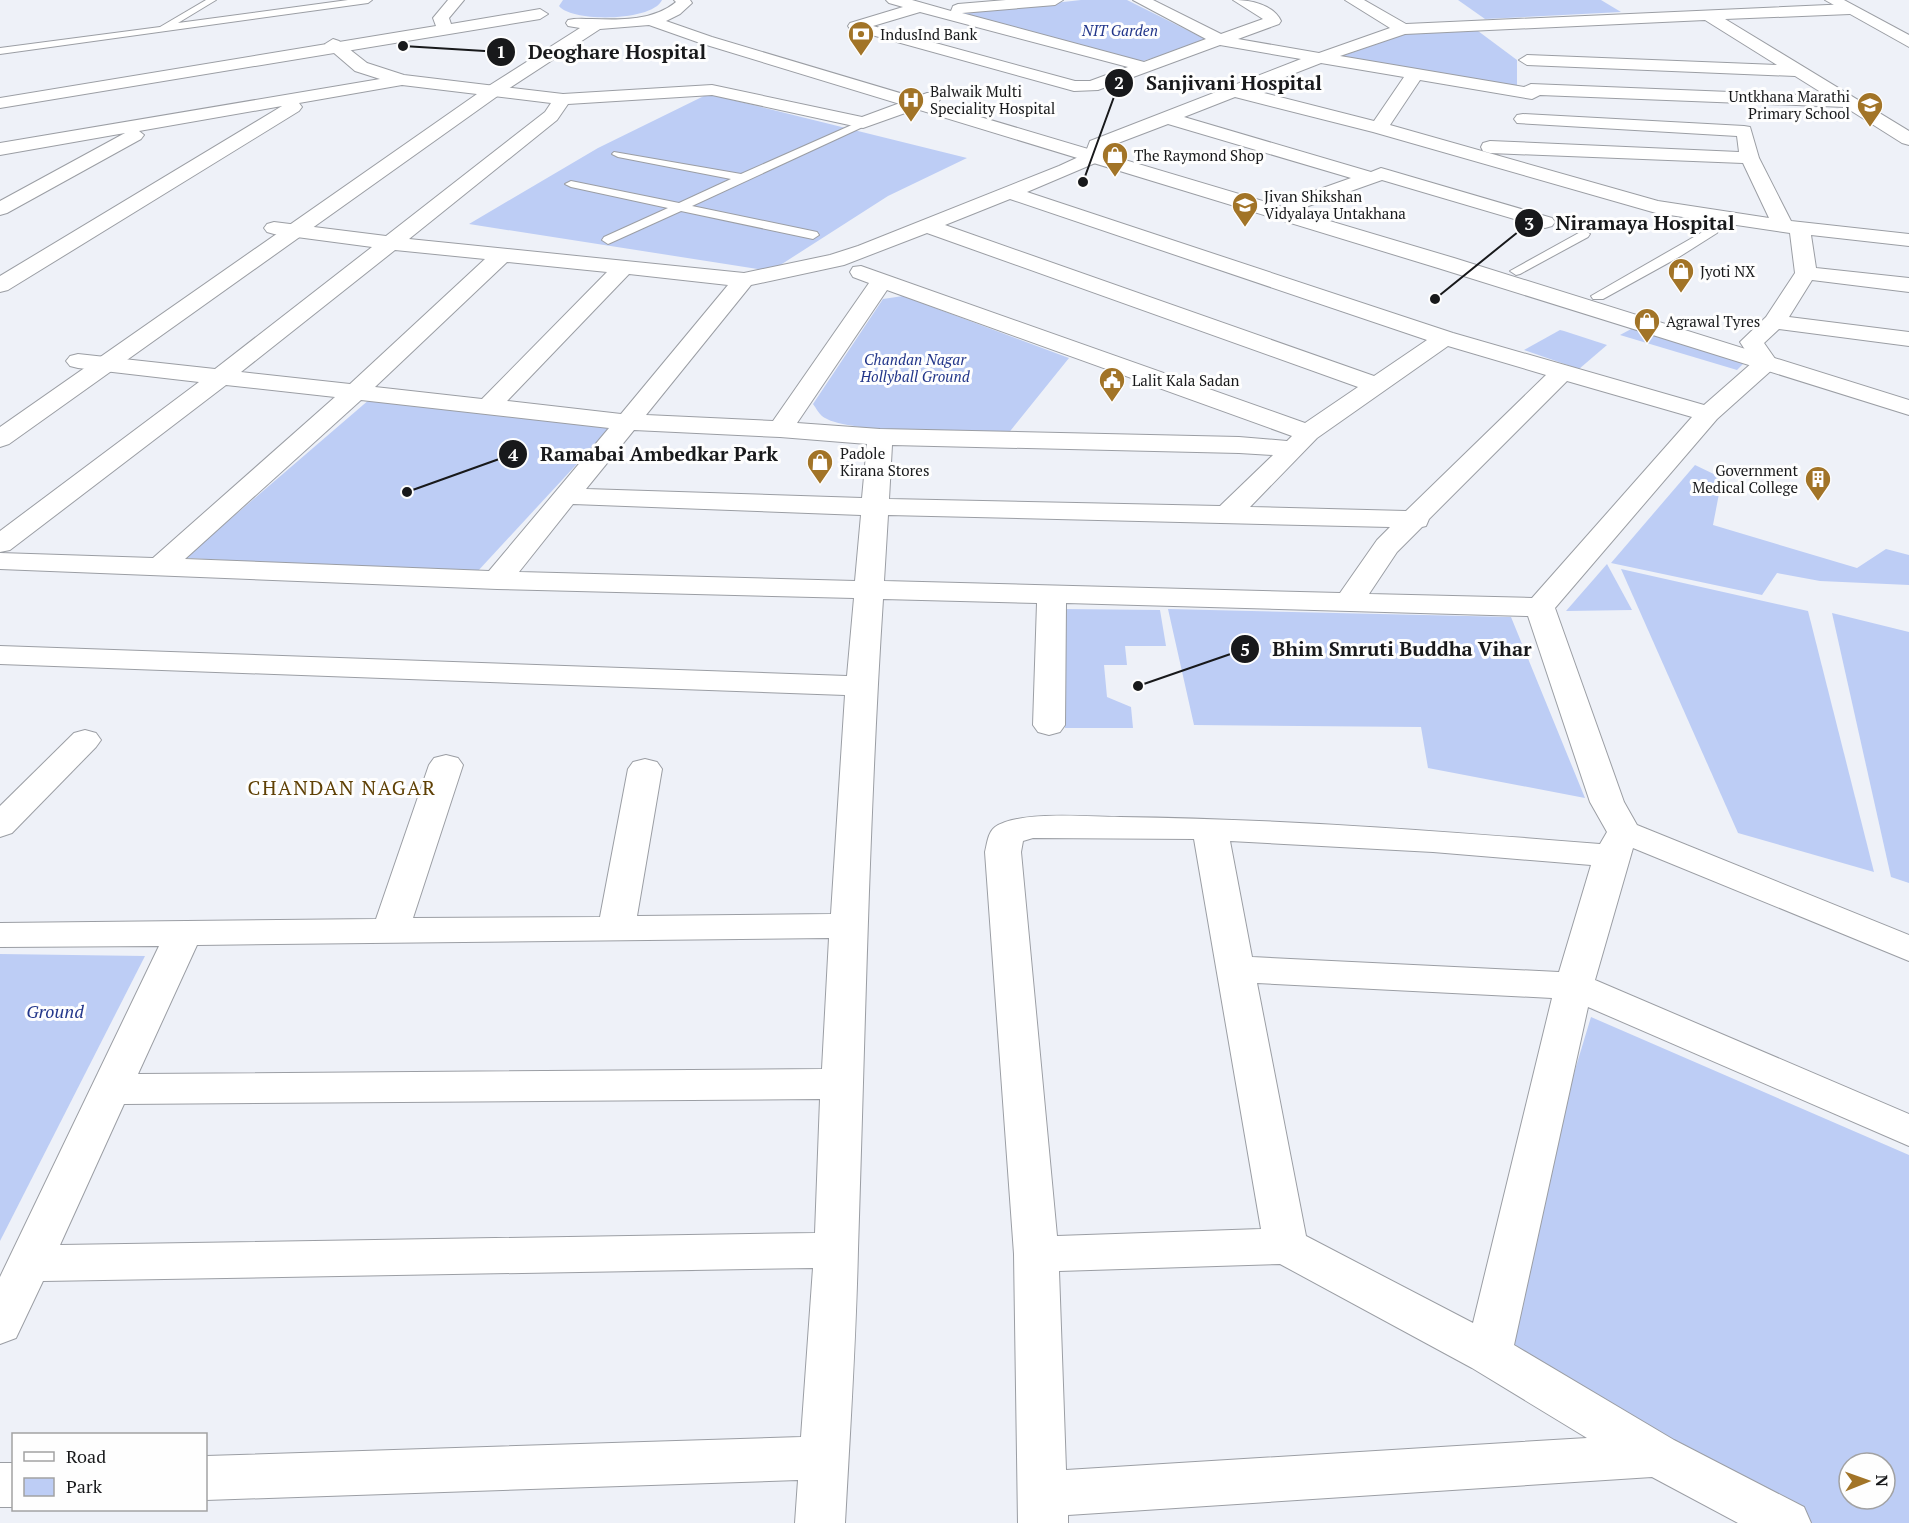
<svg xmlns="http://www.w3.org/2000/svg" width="1909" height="1523" font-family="'PT Serif',serif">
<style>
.green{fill:#bdcdf5;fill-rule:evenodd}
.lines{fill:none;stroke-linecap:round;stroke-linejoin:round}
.lane-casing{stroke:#9b9ea4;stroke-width:2}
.street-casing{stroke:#9b9ea4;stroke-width:2}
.secondary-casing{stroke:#9b9ea4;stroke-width:2}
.lane{fill:#fff;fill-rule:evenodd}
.street{fill:#fff;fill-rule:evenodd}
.secondary{fill:#fff;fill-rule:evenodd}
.labels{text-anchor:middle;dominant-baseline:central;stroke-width:6;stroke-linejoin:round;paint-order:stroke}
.far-park-label{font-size:15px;font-style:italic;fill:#22368a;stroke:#fefefe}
.far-poi-label{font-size:15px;fill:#18191b;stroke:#fefefe;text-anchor:start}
.park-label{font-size:18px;font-style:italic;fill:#22368a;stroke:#fefefe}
.neighbourhood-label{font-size:20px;letter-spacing:1.5px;fill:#5f4005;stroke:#fefefe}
.leader{fill:none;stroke:#18191b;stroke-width:2}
.callout-dot{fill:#18191b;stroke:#fefefe;stroke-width:2}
.mark-label{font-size:18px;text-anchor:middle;font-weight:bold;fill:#fff}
.callout-label{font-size:20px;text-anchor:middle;font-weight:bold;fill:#18191b;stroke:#fefefe;stroke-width:6;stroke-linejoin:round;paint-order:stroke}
</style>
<rect width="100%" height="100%" fill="#eef1f8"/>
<!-- green -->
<g class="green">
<path d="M 563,0 L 662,0 C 653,21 573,23 559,6 Z"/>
<polygon points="1081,0 1127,0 1209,41 1133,64 957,14"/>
<polygon points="1458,0 1601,0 1621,12 1485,19"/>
<polygon points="1478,31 1517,60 1517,89 1336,58 1409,33"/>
<polygon points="708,94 967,158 888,196 771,271 469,224 598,148"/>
<path d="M 903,296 L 1069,358 L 1007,435 C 972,433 849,433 825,418 C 820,416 816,408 813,404 L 883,299 Z"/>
<polygon points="1633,328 1745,362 1737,370 1620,335"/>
<polygon points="1560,330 1564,331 1607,345 1579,369 1524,350"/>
<polygon points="370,399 612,426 477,572 185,558"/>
<polygon points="1695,465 1722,478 1713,525 1857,568 1886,549 1909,555 1909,585 1820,581 1777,573 1762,595 1611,563"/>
<polygon points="1607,564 1632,610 1566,611"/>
<polygon points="1621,569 1808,611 1874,872 1738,833"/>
<polygon points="1062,609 1160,610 1166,646 1125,646 1127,665 1104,665 1107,697 1131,707 1133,728 1065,728"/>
<polygon points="1168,609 1511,617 1585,798 1428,768 1421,727 1194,725"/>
<polygon points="1832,613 1909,632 1909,883 1891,877"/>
<polygon points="0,954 145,956 0,1241"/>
<path d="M 1591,1017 L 1909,1155 L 1909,1523 L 1800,1523 L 1489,1354 ZM 1849,1463 L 1885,1463 L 1885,1499 L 1849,1499 Z"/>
</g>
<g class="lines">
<!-- lane casing -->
<g class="lane-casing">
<g id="lane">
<polygon points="206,0 216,0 178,23 348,0 372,0 368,3 0,54 0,48 160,27"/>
<polygon points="863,120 867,121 867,125 692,206 817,232 819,235 813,239 681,211 608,244 602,240 604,237 668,208 571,187 565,184 571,181 679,203 731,179 618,157 612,154 614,152 741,174"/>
<polygon points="1713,226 1719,230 1717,233 1679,257 1603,299 1593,299 1591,296"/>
<polygon points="1584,230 1590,234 1588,237 1520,274 1516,275 1510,271"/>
</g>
</g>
<!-- street casing -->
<g class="street-casing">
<g id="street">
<path d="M 886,0 L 912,0 L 951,11 L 953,6 L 958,4 L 1006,0 L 1063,0 L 1055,5 L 962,13 L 1144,62 L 1206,39 L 1133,0 L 1153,0 L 1221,34 L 1263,19 L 1233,0 C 1250,0 1273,4 1281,21 L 1279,24 L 1238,39 L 1319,53 L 1390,28 L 1345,0 L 1364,0 L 1406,24 L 1850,4 L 1858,9 L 1850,14 L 1725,19 L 1909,131 L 1909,145 L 1902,143 L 1845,107 L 1540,95 L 1532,99 L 1420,80 L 1390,125 L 1658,201 L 1769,218 L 1743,163 L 1490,153 L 1483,151 L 1481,147 L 1483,143 L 1490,141 L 1739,152 L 1737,136 L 1517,123 L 1514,119 L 1517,115 L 1523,114 L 1744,126 L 1750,127 L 1759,158 L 1791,221 L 1909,234 L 1909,246 L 1811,235 L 1816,268 L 1909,278 L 1909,292 L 1812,280 L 1789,317 L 1909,332 L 1909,346 L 1779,329 L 1764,343 L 1778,363 L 1774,368 L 1717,419 L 1555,608 L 1624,802 L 1637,825 L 1909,935 L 1909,961 L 1633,848 L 1595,980 L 1909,1114 L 1909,1146 L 1588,1007 L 1514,1345 L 1674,1440 L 1804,1507 L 1811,1523 L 1738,1523 L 1652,1477 L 1068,1515 L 1068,1523 L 1018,1523 L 1014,1254 L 985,852 C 987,844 988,832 995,827 C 1020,810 1090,817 1120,817 C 1281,819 1440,831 1600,844 L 1607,832 L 1590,802 L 1528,616 L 1066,603 L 1065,725 L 1060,732 L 1049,735 L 1038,732 L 1033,725 L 1037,603 L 883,599 C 869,816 865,1032 858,1249 C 856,1340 850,1432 845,1523 L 795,1523 L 798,1480 L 206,1500 L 206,1456 L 801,1437 L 813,1268 L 43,1281 L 16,1338 L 0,1344 L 0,1277 L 159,946 L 0,947 L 0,923 L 376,919 L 429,765 L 434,758 L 446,755 L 458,758 L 463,765 L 413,918 L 600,917 L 628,769 L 633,762 L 645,759 L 657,762 L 662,769 L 637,916 L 831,914 L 845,695 L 0,664 L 0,646 L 847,676 L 854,598 L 497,589 L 0,569 L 0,553 L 153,558 L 335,397 L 226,385 L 10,550 L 0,552 L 0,531 L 199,382 L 78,368 L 70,366 L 66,361 L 70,356 L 78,354 L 215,369 L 372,247 L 274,234 L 267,232 L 264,228 L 267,224 L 274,222 L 386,236 L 545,112 L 551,103 L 402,85 L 299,103 L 302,107 L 299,111 L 8,290 L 0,292 L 0,276 L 282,106 L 139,131 L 144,135 L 141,139 L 7,213 L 0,215 L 0,201 L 125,133 L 0,155 L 0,143 L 380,79 L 355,71 L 327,47 L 325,44 L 333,39 L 339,41 L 367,63 L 404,75 L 563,94 L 712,85 L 862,117 L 927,93 L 939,93 L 942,97 L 939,101 L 863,128 L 712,95 L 568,104 L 557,120 L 409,239 L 744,273 L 830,255 L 858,246 L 1059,166 L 1085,154 L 1090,141 L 1301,59 L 1220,45 L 1098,90 L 1074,91 L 850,29 L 848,26 L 850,23 L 903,7 L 889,3 ZM 920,12 L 1128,67 L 1090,81 L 1075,81 L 873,26 ZM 1705,20 L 1777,65 L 1527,55 L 1519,60 L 1527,65 L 1795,76 L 1827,96 L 1531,84 L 1524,87 L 1340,56 L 1405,34 ZM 1321,63 L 1404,77 L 1374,121 L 1252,90 ZM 1235,97 L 1373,132 L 1656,213 L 1790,233 L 1795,273 L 1766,317 L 1740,342 L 1753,362 L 1704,405 L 1453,333 L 1027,192 L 1100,161 L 1105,148 L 1168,124 L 1351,178 L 1286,201 L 1283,205 L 1286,209 L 1300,209 L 1382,180 L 1545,228 L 1552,226 L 1555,222 L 1552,218 L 1388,170 L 1381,168 L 1371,172 L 1184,117 ZM 1010,199 L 1427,340 L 1374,376 L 945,225 ZM 927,233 L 1358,387 L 1305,423 L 861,266 L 853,267 L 850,272 L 853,277 L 869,283 L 773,421 L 646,415 L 751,285 L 844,265 ZM 395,250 L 485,259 L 350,384 L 241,372 ZM 507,262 L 607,272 L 482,399 L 375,387 ZM 629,274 L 728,285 L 621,414 L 507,401 ZM 887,290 L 1292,436 L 1287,441 L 1239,437 L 880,429 L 797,423 ZM 1448,346 L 1546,375 L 1406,511 L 1250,507 L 1317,438 ZM 1567,381 L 1692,417 L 1532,598 L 1369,594 L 1397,552 L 1422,527 L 1426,526 L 1429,519 ZM 361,400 L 609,428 L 489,571 L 185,559 ZM 634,430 L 780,437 L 867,444 L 862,498 L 586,489 ZM 892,445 L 1239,453 L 1273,455 L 1220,506 L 889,499 ZM 573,504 L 861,515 L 855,581 L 519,572 ZM 888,515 L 1390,527 L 1377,540 L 1340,593 L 884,581 ZM 1033,838 L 1194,839 L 1261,1229 L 1057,1236 L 1021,852 L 1023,841 ZM 1230,841 L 1433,852 L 1591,865 L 1559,972 L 1252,957 ZM 829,938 L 822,1069 L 138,1074 L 197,945 ZM 1257,983 L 1552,998 L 1473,1323 L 1306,1236 ZM 820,1099 L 815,1233 L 60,1245 L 124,1104 ZM 1280,1264 L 1472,1368 L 1587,1438 L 1066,1470 L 1059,1271 Z"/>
<polygon points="85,730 96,733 101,740 96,747 12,833 0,837 0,806 74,733"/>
<rect x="0" y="1463" width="14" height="44"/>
</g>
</g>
<!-- secondary casing -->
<g class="secondary-casing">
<g id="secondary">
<polygon points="448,0 464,0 449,18 451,24 540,9 548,14 540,19 0,108 0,98 436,26 433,18"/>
<path d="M 674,0 L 690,0 L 692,3 L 680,14 L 666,21 L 712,37 L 1454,258 L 1909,400 L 1909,415 L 1438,268 L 700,43 L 649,25 L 600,29 L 499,95 L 9,444 L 0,447 L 0,427 L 487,87 L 580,28 L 568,26 L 566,23 L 568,20 C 576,18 584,19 592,19 C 621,20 653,21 676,2 Z"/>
<polygon points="1825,0 1844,0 1909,35 1909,47"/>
</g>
</g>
<!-- lane -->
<use href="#lane" class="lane"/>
<!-- street -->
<use href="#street" class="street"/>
<!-- secondary -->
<use href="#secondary" class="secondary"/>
</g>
<!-- icons -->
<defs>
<g id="bank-pin" transform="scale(1.35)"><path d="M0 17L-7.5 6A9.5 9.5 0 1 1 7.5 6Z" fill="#a27427" stroke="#fefefe"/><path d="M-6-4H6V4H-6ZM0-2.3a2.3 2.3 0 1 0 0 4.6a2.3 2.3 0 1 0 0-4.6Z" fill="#fff"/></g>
<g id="hospital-pin" transform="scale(1.35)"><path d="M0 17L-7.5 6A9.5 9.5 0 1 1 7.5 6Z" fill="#a27427" stroke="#fefefe"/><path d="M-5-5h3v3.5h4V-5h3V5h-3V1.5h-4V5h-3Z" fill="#fff"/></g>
<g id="school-pin" transform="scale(1.35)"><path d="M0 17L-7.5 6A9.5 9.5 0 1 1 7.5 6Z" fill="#a27427" stroke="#fefefe"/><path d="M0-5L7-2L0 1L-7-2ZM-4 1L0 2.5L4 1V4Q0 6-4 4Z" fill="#fff"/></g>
<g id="shop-pin" transform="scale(1.35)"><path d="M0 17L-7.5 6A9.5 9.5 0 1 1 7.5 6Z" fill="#a27427" stroke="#fefefe"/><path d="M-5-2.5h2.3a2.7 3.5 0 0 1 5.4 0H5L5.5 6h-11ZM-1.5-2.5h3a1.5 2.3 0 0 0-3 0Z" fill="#fff"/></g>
<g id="civic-pin" transform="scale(1.35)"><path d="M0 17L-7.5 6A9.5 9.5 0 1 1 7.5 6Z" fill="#a27427" stroke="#fefefe"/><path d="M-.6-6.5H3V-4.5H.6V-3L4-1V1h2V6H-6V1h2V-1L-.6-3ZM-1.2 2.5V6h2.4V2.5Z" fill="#fff"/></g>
<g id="building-pin" transform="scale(1.35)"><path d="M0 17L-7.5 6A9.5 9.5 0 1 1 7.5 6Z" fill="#a27427" stroke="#fefefe"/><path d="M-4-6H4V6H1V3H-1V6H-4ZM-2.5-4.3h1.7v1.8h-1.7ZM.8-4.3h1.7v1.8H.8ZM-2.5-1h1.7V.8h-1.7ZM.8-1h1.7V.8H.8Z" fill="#fff"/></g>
</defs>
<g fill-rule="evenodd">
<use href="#bank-pin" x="861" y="34"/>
<use href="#hospital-pin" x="911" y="100"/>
<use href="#school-pin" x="1870" y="105"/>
<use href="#shop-pin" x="1115" y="155"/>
<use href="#school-pin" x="1245" y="205"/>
<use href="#shop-pin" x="1681" y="271"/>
<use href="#shop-pin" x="1647" y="321"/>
<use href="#civic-pin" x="1112" y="380"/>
<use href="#shop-pin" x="820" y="462"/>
<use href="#building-pin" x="1818" y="479"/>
</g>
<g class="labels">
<!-- far-park labels -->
<g class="far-park-label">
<text x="1120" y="30">NIT Garden</text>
<text x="915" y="359">Chandan Nagar<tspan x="915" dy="17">Hollyball Ground</tspan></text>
</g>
<!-- far-poi labels -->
<g class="far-poi-label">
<text x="880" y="34">IndusInd Bank</text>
<text x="930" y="91">Balwaik Multi<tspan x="930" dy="17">Speciality Hospital</tspan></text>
<text x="1850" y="96" text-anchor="end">Untkhana Marathi<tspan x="1850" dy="17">Primary School</tspan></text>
<text x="1134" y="155">The Raymond Shop</text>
<text x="1264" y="196">Jivan Shikshan<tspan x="1264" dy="17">Vidyalaya Untakhana</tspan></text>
<text x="1700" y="271">Jyoti NX</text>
<text x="1666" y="321">Agrawal Tyres</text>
<text x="1132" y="380">Lalit Kala Sadan</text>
<text x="840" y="453">Padole<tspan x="840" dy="17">Kirana Stores</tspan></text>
<text x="1798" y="470" text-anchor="end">Government<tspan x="1798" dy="17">Medical College</tspan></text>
</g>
<!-- park labels -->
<g class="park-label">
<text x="55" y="1011">Ground</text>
</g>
<!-- neighbourhood labels -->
<g class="neighbourhood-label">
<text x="342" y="787">CHANDAN NAGAR</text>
</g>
</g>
<!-- callouts -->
<path class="leader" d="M403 46L501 52M1083 182L1119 83M1435 299L1529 223M407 492L513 454M1138 686L1245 649"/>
<g class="callout-dot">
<circle cx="403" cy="46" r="6"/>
<circle cx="1083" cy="182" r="6"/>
<circle cx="1435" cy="299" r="6"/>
<circle cx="407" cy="492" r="6"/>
<circle cx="1138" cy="686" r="6"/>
<circle cx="501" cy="52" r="15"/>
<circle cx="1119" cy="83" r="15"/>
<circle cx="1529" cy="223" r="15"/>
<circle cx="513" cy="454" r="15"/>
<circle cx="1245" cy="649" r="15"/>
</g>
<g class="mark-label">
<text x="501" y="58">1</text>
<text x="1119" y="89">2</text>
<text x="1529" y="230">3</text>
<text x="513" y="461">4</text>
<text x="1245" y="656">5</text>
</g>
<g class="callout-label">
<text x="617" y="59">Deoghare Hospital</text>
<text x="1234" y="90">Sanjivani Hospital</text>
<text x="1645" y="230">Niramaya Hospital</text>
<text x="659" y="461">Ramabai Ambedkar Park</text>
<text x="1402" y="656">Bhim Smruti Buddha Vihar</text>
</g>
<!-- legend -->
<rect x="12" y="1433" width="195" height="78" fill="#fefefe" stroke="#a2a2a3" stroke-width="1.5"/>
<rect x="24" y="1452" width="30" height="9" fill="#ffffff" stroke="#a2a2a3" stroke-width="1.5"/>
<text x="66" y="1463" font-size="18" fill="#18191b">Road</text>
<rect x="24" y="1478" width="30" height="18" fill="#bdcdf5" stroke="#a2a2a3" stroke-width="1.5"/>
<text x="66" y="1493" font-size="18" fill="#18191b">Park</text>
<!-- north arrow -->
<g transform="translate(1867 1481) rotate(89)"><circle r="28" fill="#fefefe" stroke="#a2a2a3" stroke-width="1.5"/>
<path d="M0-4.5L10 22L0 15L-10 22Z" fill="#a27427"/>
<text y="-9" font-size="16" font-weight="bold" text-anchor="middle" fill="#18191b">N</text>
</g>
</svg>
